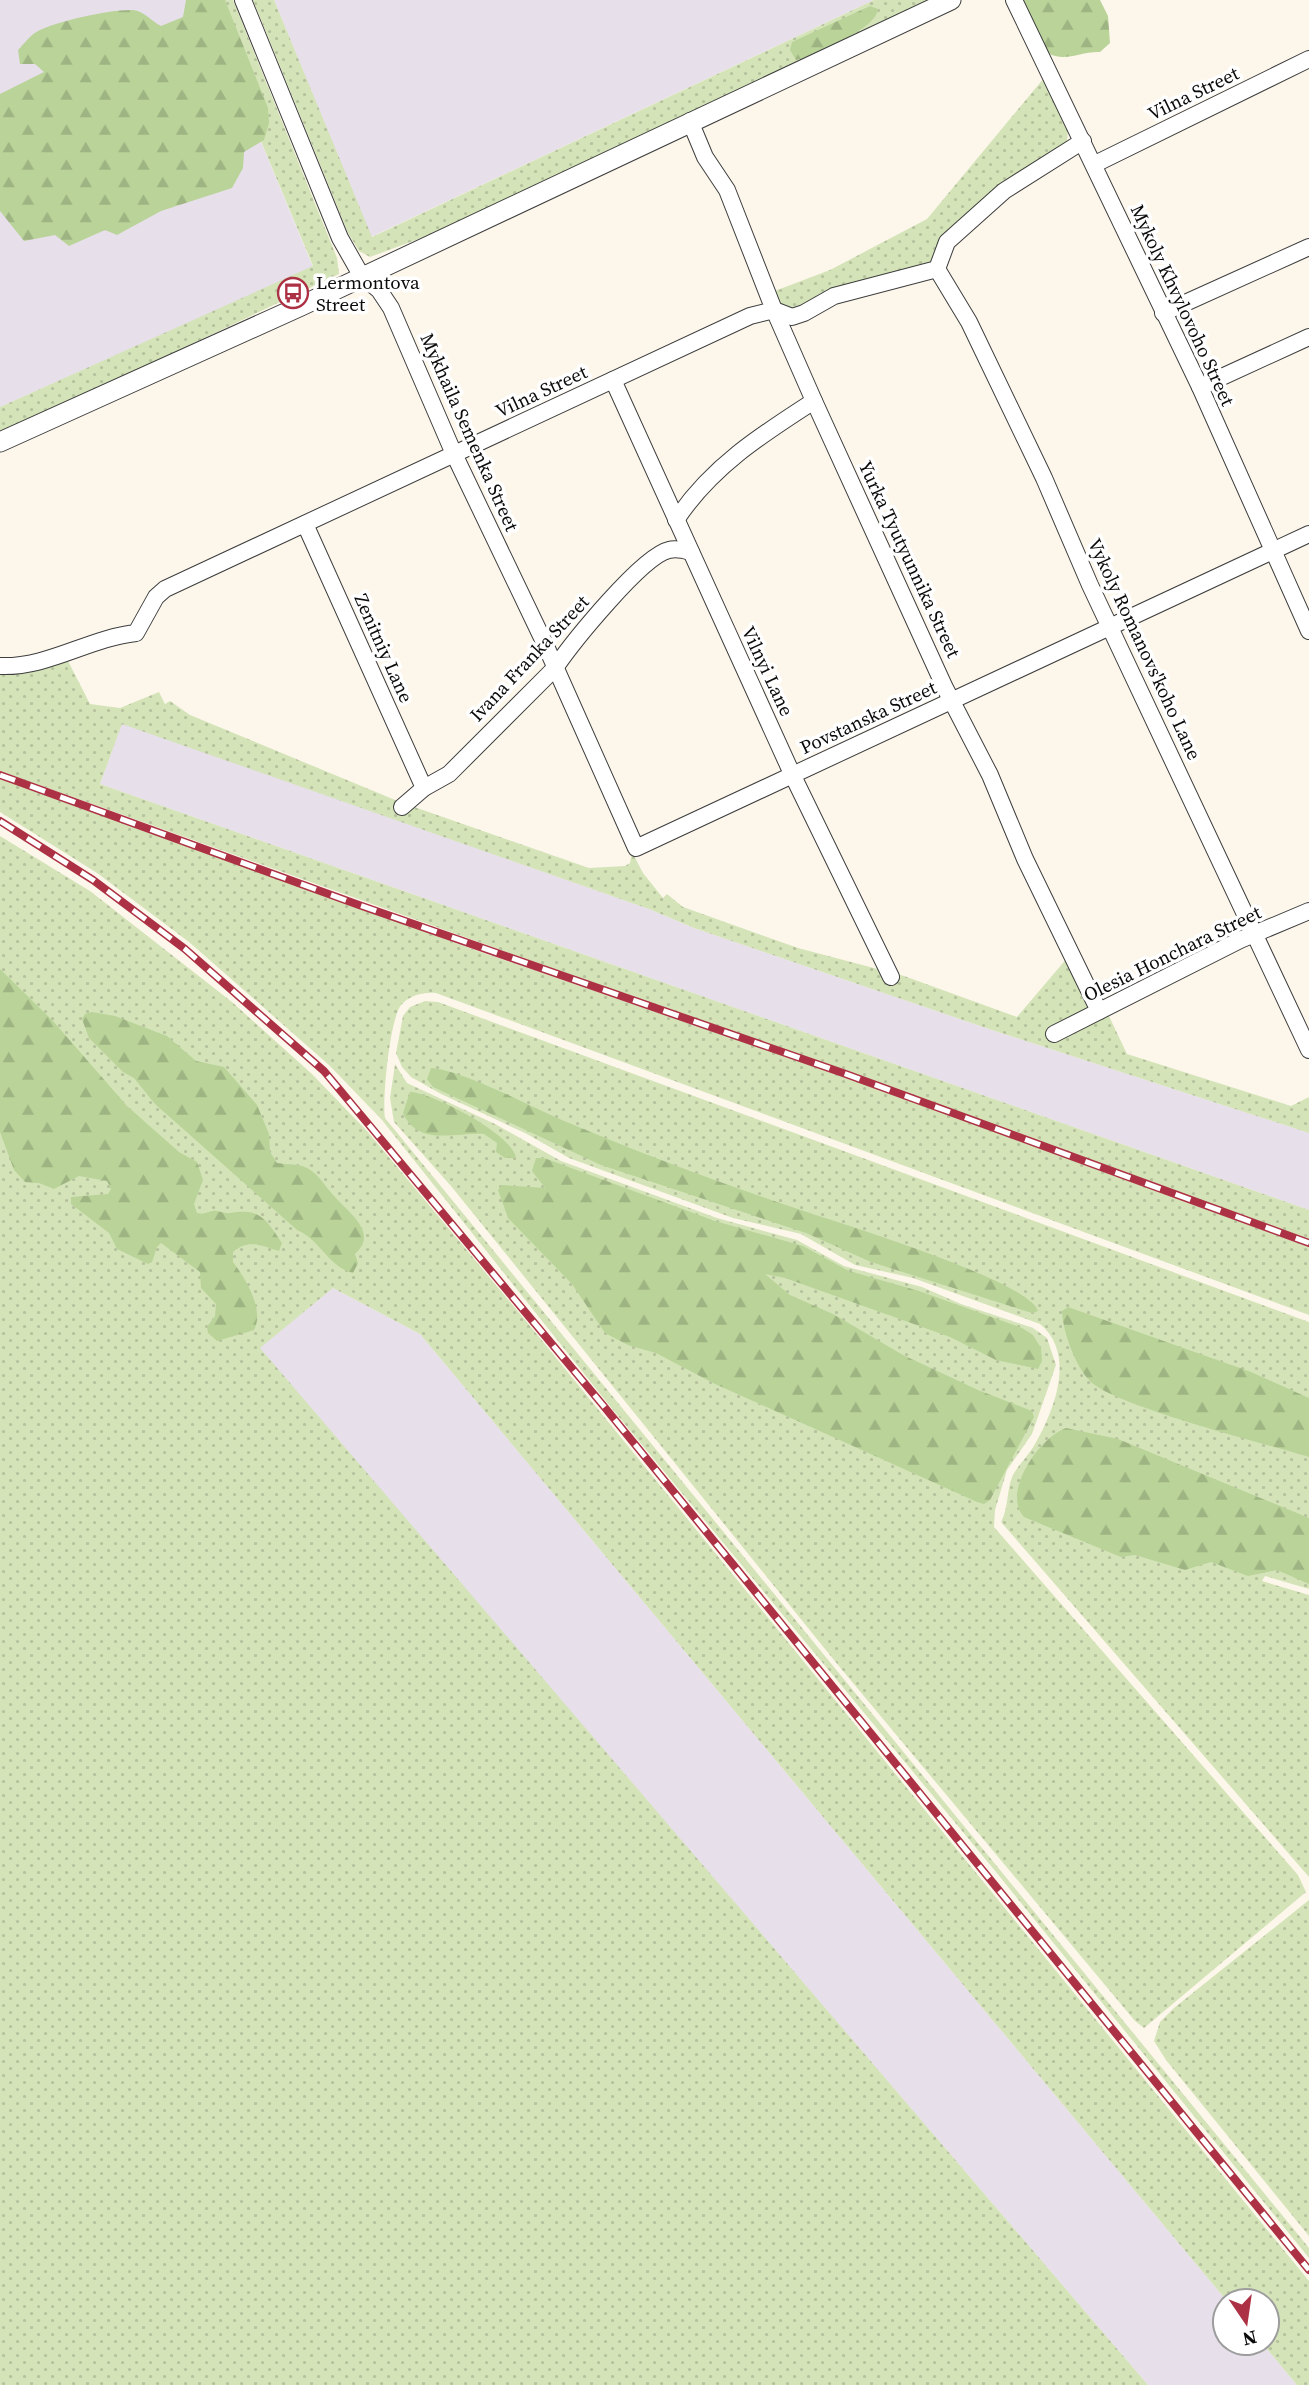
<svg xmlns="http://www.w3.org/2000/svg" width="1309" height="2385" font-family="'Source Serif 4',serif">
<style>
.industrial{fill:#e7dfe9}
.grass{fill:url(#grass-dots)}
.forest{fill:url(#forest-firs)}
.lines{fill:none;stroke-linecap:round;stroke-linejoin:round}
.minor-casing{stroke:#3e3e3e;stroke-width:18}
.tertiary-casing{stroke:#3e3e3e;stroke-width:21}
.minor{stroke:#fff;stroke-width:16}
.tertiary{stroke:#fff;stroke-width:19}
.rail-casing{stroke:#ad3144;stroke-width:8}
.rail{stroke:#fff;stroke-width:5;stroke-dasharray:16;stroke-linecap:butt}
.labels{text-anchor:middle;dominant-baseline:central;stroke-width:7;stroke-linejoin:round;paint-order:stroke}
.street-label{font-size:19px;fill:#0b0b0b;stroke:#fff}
.poi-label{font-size:19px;fill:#0b0b0b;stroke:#fff;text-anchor:start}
</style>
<defs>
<pattern id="grass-dots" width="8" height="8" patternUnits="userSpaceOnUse" patternTransform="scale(1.75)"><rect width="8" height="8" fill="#d4e4b8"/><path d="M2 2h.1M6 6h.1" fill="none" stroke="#b5c29d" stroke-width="1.8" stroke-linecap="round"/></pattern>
<pattern id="forest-firs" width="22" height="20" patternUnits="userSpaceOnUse" patternTransform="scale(1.75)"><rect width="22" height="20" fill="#b9d399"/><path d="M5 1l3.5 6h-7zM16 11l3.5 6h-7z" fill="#9eb482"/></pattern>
</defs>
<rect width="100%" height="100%" fill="#fdf7eb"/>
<!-- industrial -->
<g class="industrial">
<polygon points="0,0 202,0 313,267 0,407"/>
<polygon points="274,0 874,0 371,237"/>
<polygon points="122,723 649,909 694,928 989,1029 1309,1133 1309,1210 100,784"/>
<polygon points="333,1288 420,1334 1227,2301 1225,2343 1262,2343 1297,2385 1148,2385 259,1348"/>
</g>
<!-- grass -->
<g class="grass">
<polygon points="202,0 233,0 337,258 339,274 0,435 0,407 313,266"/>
<polygon points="253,0 274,0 372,237 874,0 934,0 432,234 370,257 359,251 348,233"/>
<polygon points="1044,78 1068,128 1067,143 933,263 791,311 781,306 772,292 830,270 927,219"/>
<polygon points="66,657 90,704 120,708 159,692 165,704 170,701 190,715 400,802 589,868 625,866 630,863 632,852 643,873 663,898 667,894 683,907 798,948 904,976 1017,1017 1068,957 1107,1012 1127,1054 1291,1106 1309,1097 1309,1133 989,1029 694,928 649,909 122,724 100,784 1309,1210 1309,1239 0,771 0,669"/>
<path d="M 0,777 L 475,950 L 842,1076 L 1309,1247 L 1309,1315 L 436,993 C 424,992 410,995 401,1005 C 390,1019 382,1099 385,1118 L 1296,2232 L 1309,2248 L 1309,2258 L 996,1872 L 609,1405 L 382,1120 L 329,1065 L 189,942 L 97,873 L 0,812 Z"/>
<polygon points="0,836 90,891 232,1002 312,1074 367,1131 526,1321 1309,2281 1309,2385 1297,2385 1262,2343 1267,2343 1267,2301 1227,2301 420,1334 333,1288 260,1348 1148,2385 0,2385"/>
<path d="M 425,1001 L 438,1002 L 1309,1322 L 1309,1589 L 1265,1576 L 1262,1581 L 1309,1595 L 1309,1877 L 1001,1522 C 1009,1508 1006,1490 1013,1475 C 1019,1464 1029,1455 1035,1444 C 1055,1409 1076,1354 1040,1324 L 913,1278 L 855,1265 L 801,1234 L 733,1218 L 569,1158 L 527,1134 L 441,1094 L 411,1077 L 402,1067 L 396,1053 L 403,1016 L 410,1007 Z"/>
<polygon points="395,1064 407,1083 495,1124 561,1161 717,1218 797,1240 844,1266 922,1287 961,1304 1033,1328 1047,1338 1056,1365 1032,1434 1007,1470 995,1510 994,1527 1298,1875 1306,1892 1144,2028 1135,2021 838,1665 451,1186 394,1122 390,1098"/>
<polygon points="1309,1900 1309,2236 1166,2060 1154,2041 1160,2022 1174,2008"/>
</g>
<!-- forest -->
<g class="forest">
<path d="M 186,0 L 225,0 L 268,108 L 269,123 L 264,140 L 244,152 L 243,168 L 232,188 L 161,211 L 117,235 L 105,230 L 69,246 L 55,235 L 24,241 L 0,211 L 0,94 L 44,72 L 35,64 L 20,64 L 18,50 C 24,44 30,35 38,31 C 57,21 111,9 133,10 C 144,11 151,21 161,26 L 183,17 Z"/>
<path d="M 1023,0 L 1100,0 L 1108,16 L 1110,43 L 1100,52 C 1081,51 1065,63 1048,53 Z"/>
<path d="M 870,6 L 878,9 C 876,29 824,48 807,57 L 796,60 L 790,50 L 792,42 Z"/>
<path d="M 0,969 L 53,1021 L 127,1106 L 179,1152 L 197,1162 L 203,1180 L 194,1204 L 197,1213 C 205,1215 206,1212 213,1211 C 218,1210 224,1214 230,1213 C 260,1208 265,1218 282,1243 L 279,1251 C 261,1246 249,1238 233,1252 L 233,1262 C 245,1278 265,1310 254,1330 L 217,1341 L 208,1333 L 207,1327 L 215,1316 L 216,1304 L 201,1288 L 200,1272 L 161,1243 L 157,1247 L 152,1262 L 148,1264 L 117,1249 L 109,1233 L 71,1204 L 71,1197 L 108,1194 L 111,1189 L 107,1181 L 79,1176 L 54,1189 L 39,1183 L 25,1182 L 14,1170 L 0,1132 Z"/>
<path d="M 92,1012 L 115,1016 L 167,1036 L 196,1061 L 224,1067 L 257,1105 L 269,1134 L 270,1152 L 277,1163 C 289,1165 298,1163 309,1169 C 320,1176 326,1188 335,1197 C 349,1213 379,1233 355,1254 L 358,1263 L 353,1273 C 327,1266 321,1240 297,1230 L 155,1104 L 134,1078 L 123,1072 L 89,1038 L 82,1019 L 85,1014 Z"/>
<path d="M 431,1068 C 463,1070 535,1109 569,1123 C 647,1156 726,1185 807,1212 C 843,1224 1031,1282 1038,1311 L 1032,1313 L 871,1262 L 806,1233 L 601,1165 L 433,1087 L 427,1079 Z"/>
<path d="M 410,1092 C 431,1092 514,1135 516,1158 L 505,1158 L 496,1152 L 497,1143 L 484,1134 C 456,1132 418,1147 403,1113 Z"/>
<polygon points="536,1158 544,1158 715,1221 803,1246 849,1271 919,1291 1022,1328 1033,1335 1041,1348 1042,1361 1038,1369 996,1360 950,1337 785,1278 765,1274 790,1295 833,1314 903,1355 978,1390 1032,1411 1034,1417 990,1500 984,1504 977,1502 713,1383 656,1353 628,1345 605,1333 572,1284 508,1218 498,1190 502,1185 545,1188 532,1171"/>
<path d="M 1068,1307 L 1251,1372 L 1309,1398 L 1309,1457 C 1267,1444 1114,1406 1090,1381 C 1075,1366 1063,1332 1062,1311 Z"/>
<path d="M 1066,1428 L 1118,1439 L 1309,1518 L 1309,1584 L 1277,1570 L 1248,1576 L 1211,1562 L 1185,1570 L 1135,1555 L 1121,1557 L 1024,1517 C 1001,1492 1040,1437 1066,1428 Z"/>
</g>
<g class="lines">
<!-- minor casing -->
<g class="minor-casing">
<g id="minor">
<polyline points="243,0 340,238 361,275 379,290 391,308 454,454 545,644 636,848 1309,534"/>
<polyline points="1014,0 1200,387 1309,631"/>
<polyline points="690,121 705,157 727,190 774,310 814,401 945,688 990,775 1025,859 1099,1011"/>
<polyline points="1095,164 1309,59"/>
<polyline points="937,269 969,322 1044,478 1090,585 1309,1050"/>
<polyline points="1163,313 1309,247"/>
<polyline points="613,380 793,776 891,977"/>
<polyline points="1200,387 1309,337"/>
<path d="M 676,520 C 711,467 761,435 814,401"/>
<polyline points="305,524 424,788"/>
<path d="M 0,666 C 48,668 89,638 136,633 L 156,597 L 165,589 L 750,316 L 774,310 L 792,317 L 804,313 L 834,296 L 937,269 L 947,242 L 1004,191 L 1083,141"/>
<path d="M 402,807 L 424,788 L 449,774 L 555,668 C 572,643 642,556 669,550 C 676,548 684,550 691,552"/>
<polyline points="1054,1034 1240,940 1309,911"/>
</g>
</g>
<!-- tertiary casing -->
<g class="tertiary-casing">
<polyline id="tertiary" points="0,442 301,306 951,0"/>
</g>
<!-- minor -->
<use href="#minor" class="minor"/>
<!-- tertiary -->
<use href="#tertiary" class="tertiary"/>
<!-- rail casing -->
<g class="rail-casing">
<g id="rail">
<polyline points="0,775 359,905 843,1073 1309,1243"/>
<polyline points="0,821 93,880 185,949 324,1071 602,1404 1309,2270"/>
</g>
</g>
<!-- rail -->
<use href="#rail" class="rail"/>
</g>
<!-- icons -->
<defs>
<g id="bus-ring" transform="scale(1.575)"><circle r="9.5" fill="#fff" stroke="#ad3144" stroke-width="1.5"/><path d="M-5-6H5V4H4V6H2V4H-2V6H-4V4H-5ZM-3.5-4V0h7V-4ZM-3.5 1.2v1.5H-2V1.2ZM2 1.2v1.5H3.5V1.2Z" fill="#ad3144"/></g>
</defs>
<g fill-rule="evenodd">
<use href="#bus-ring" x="293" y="293"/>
</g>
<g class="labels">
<!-- street labels -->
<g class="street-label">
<text transform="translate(1193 93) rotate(-26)">Vilna Street</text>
<text transform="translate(1183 305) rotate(65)">Mykoly Khvylovoho Street</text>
<text transform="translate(541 391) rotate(-25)">Vilna Street</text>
<text transform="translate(470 432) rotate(66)">Mykhaila Semenka Street</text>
<text transform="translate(910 559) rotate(65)">Yurka Tyutyunnika Street</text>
<text transform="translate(384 648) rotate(66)">Zenitniy Lane</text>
<text transform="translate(1145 649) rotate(65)">Vykoly Romanovs'koho Lane</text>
<text transform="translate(529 658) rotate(-47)">Ivana Franka Street</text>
<text transform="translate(768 671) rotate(65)">Vilnyi Lane</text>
<text transform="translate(868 717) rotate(-25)">Povstanska Street</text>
<text transform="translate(1172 953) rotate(-26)">Olesia Honchara Street</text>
</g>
<!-- poi labels -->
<g class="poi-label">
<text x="316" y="282">Lermontova<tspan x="316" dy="22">Street</tspan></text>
</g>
</g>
<!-- north arrow -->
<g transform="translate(1246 2322) rotate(167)"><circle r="33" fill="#ffffff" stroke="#9d9d9d" stroke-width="2"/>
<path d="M0-5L12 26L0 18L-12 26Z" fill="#ad3144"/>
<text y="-10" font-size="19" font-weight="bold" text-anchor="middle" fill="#0b0b0b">N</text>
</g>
</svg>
